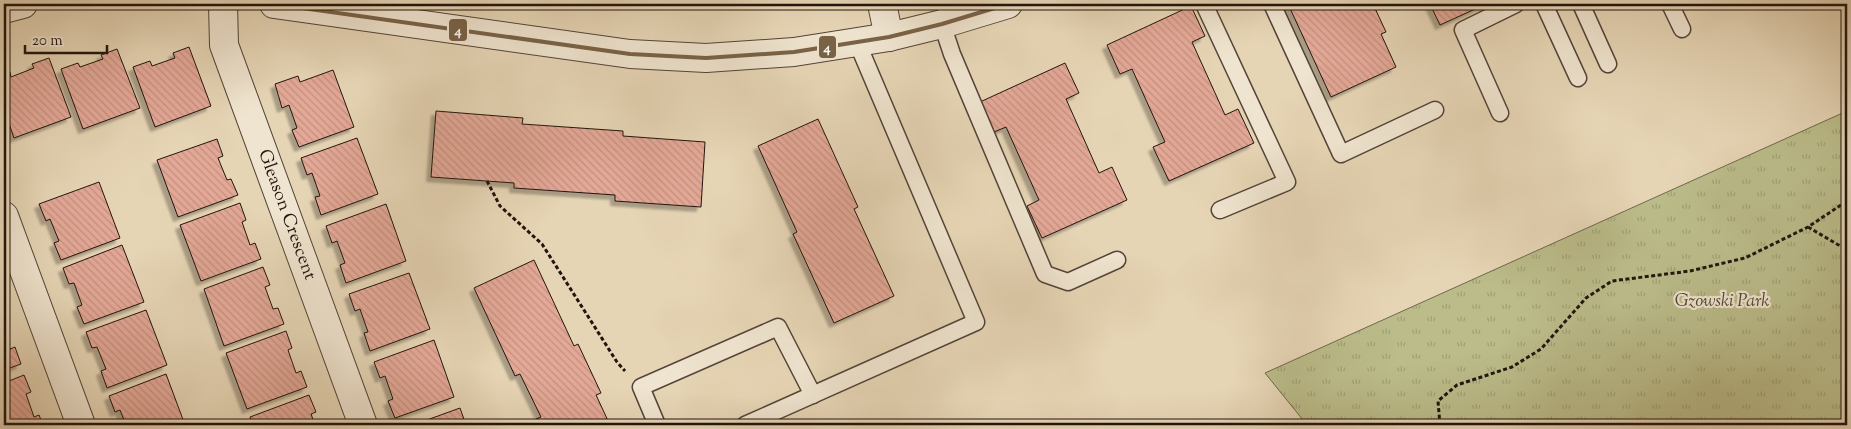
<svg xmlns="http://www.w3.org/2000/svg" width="1851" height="429" font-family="'Sorts Mill Goudy',serif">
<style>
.park{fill:url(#park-tufts);stroke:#6e684c}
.building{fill:url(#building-back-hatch);stroke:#22140e;filter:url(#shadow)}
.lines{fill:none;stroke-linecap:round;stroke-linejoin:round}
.service-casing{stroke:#534438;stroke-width:19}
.minor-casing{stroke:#534438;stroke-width:30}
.path{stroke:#22140e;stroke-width:3;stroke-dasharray:4 2.5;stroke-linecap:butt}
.service{stroke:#efe4cf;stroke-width:16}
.minor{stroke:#efe4cf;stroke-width:28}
.bus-1-casing{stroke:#efe4cf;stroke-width:8}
.bus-1{stroke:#796246;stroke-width:4}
.labels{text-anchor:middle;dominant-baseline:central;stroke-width:4.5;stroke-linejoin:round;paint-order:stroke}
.street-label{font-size:18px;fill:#22140e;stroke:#efe4cf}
.park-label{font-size:18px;font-style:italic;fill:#504633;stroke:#efe4cf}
.line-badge{stroke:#efe4cf;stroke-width:2}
.badge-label{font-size:14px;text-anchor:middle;font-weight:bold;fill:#fff}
</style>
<defs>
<pattern id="park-tufts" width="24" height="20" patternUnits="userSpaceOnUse" patternTransform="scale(1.25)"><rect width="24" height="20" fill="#bbbc8a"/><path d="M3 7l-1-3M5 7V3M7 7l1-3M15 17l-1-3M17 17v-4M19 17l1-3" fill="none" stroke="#a0a176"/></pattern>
<pattern id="building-back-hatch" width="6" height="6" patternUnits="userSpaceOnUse" patternTransform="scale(1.25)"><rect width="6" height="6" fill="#e4a897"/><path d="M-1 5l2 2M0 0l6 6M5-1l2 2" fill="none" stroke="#c39081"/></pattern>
<filter id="shadow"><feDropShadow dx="-4.5" dy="4.5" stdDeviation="1" flood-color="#0004"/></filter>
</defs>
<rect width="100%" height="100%" fill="#e6d5b5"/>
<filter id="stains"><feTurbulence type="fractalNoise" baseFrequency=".004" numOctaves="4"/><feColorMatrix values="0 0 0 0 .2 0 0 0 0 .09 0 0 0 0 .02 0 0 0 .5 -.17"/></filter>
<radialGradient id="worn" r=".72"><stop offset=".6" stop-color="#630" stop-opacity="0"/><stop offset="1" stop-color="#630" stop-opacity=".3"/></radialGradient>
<!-- park -->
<polygon class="park" points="1847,111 1847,425 1307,425 1265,373"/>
<!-- building -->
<g class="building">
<polygon points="1288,4 1373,4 1386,32 1381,34 1396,67 1331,97"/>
<polygon points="1430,4 1486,4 1440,25"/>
<polygon points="1191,6 1205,36 1192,42 1225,115 1238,109 1254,143 1169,181 1153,147 1165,142 1132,69 1120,74 1107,45"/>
<polygon points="189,47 211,106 155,127 133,67 150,61 152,66 175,58 173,53"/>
<polygon points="117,49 140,108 83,129 61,69 78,63 80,67 103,59 101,55"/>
<polygon points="49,58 71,117 14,138 4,109 4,74 10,72 11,77 34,68 32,64"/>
<polygon points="1065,63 1079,93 1066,99 1099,173 1112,167 1127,200 1042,238 1027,206 1039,200 1006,127 994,132 980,102"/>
<polygon points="333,70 354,127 299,147 292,130 297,128 289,105 282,108 275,84 298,76 300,82"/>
<polygon points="436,111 523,118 522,124 623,131 623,136 705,142 701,207 615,201 615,195 514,188 514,183 431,177"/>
<polygon points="818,119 858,207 854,209 894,296 834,323 793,234 797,232 758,146"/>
<polygon points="357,138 378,194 321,215 315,197 320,196 312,173 307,175 301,158"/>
<polygon points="217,139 223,156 218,158 227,180 231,179 238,195 178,217 157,160"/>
<polygon points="99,182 120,238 61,260 54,243 59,241 50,219 46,221 39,204"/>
<polygon points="240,203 246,220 242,222 250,245 255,243 261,259 201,281 180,225"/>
<polygon points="386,204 406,261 346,283 340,265 345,263 337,241 332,243 326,226"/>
<polygon points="122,245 144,302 84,324 77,307 82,305 74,283 69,284 63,268"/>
<polygon points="534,260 574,346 578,344 601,393 596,395 610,425 538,425 536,419 541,417 520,374 515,376 474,288"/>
<polygon points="263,267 270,285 265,287 273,309 278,308 284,324 224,346 204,289"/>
<polygon points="409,273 430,329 370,351 364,333 368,332 360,309 355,311 349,294"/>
<polygon points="146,310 167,365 107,388 101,371 106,369 97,347 92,348 86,332"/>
<polygon points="286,331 292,348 288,350 296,373 301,371 307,387 247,409 226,353"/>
<polygon points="4,332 10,349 15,347 21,364 4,370"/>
<polygon points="434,340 454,397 395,418 388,401 393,399 385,376 380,378 374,362"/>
<polygon points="166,374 185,425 126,425 120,410 115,412 109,396"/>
<polygon points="24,375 31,392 26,394 34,417 39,415 43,425 4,425 4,383"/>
<polygon points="309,395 316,412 311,414 315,425 253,425 250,417"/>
<polygon points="460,408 466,425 413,425"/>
</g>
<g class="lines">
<!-- service casing -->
<g class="service-casing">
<g id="service">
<polyline points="1204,4 1287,182 1220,210"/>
<polyline points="1272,4 1341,154 1435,110"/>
<polyline points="1544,4 1578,78"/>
<polyline points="1581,4 1608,64"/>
<polyline points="1670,4 1682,29"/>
<polyline points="942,24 952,54 1045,274 1068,282 1117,260"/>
<polyline points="1500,113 1463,30 1516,4"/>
<polyline points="657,425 641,387 778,327 813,395"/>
<polyline points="745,425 976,322 857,42"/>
</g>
</g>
<!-- minor casing -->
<g class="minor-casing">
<g id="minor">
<path id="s1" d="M 223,4 L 224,45 L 363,425"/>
<polyline points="274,4 630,54 706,58 794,52 889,37 942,24 1008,4"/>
<polyline points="882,4 889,37"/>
<polyline points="4,9 23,4"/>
<polyline points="4,216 81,425"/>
</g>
</g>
<!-- path -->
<g class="path">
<polyline points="487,181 500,206 542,244 617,362 625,371"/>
<polyline points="1808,227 1847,250"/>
<polyline points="1440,425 1438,401 1457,385 1512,367 1541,349 1586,298 1612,281 1690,271 1745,258 1808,227 1847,201"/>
</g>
<!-- service -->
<use href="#service" class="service"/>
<!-- minor -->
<use href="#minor" class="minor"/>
<!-- bus-1 casing -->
<g class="bus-1-casing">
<polyline id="bus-1" points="274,4 630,54 706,58 794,52 889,37 942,24 1008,4"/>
</g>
<!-- bus-1 -->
<use href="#bus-1" class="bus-1"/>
</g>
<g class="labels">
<!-- street labels -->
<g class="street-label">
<text stroke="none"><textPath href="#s1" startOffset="222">Gleason Crescent</textPath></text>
</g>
<!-- park labels -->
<g class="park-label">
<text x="1722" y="302">Gzowski Park</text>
</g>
</g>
<g class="line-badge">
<rect x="448" y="18" width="20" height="24" rx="5" fill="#796246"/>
<rect x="818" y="35" width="19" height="24" rx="5" fill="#796246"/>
</g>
<g class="badge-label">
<text x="458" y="35">4</text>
<text x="827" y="52">4</text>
</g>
<!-- margin -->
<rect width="1851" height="429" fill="none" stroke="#e6d5b5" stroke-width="20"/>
<rect x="5" y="5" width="1841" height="419" fill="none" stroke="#22140e" stroke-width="2.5"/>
<rect x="10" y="10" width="1831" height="409" fill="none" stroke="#22140e"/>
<!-- scale -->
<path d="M25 45v8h82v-8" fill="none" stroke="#22140e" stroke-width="2.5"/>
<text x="32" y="45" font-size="15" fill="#22140e" stroke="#efe4cf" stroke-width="4" paint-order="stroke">20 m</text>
<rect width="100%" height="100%" filter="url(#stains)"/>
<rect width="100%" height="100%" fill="url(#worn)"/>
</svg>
